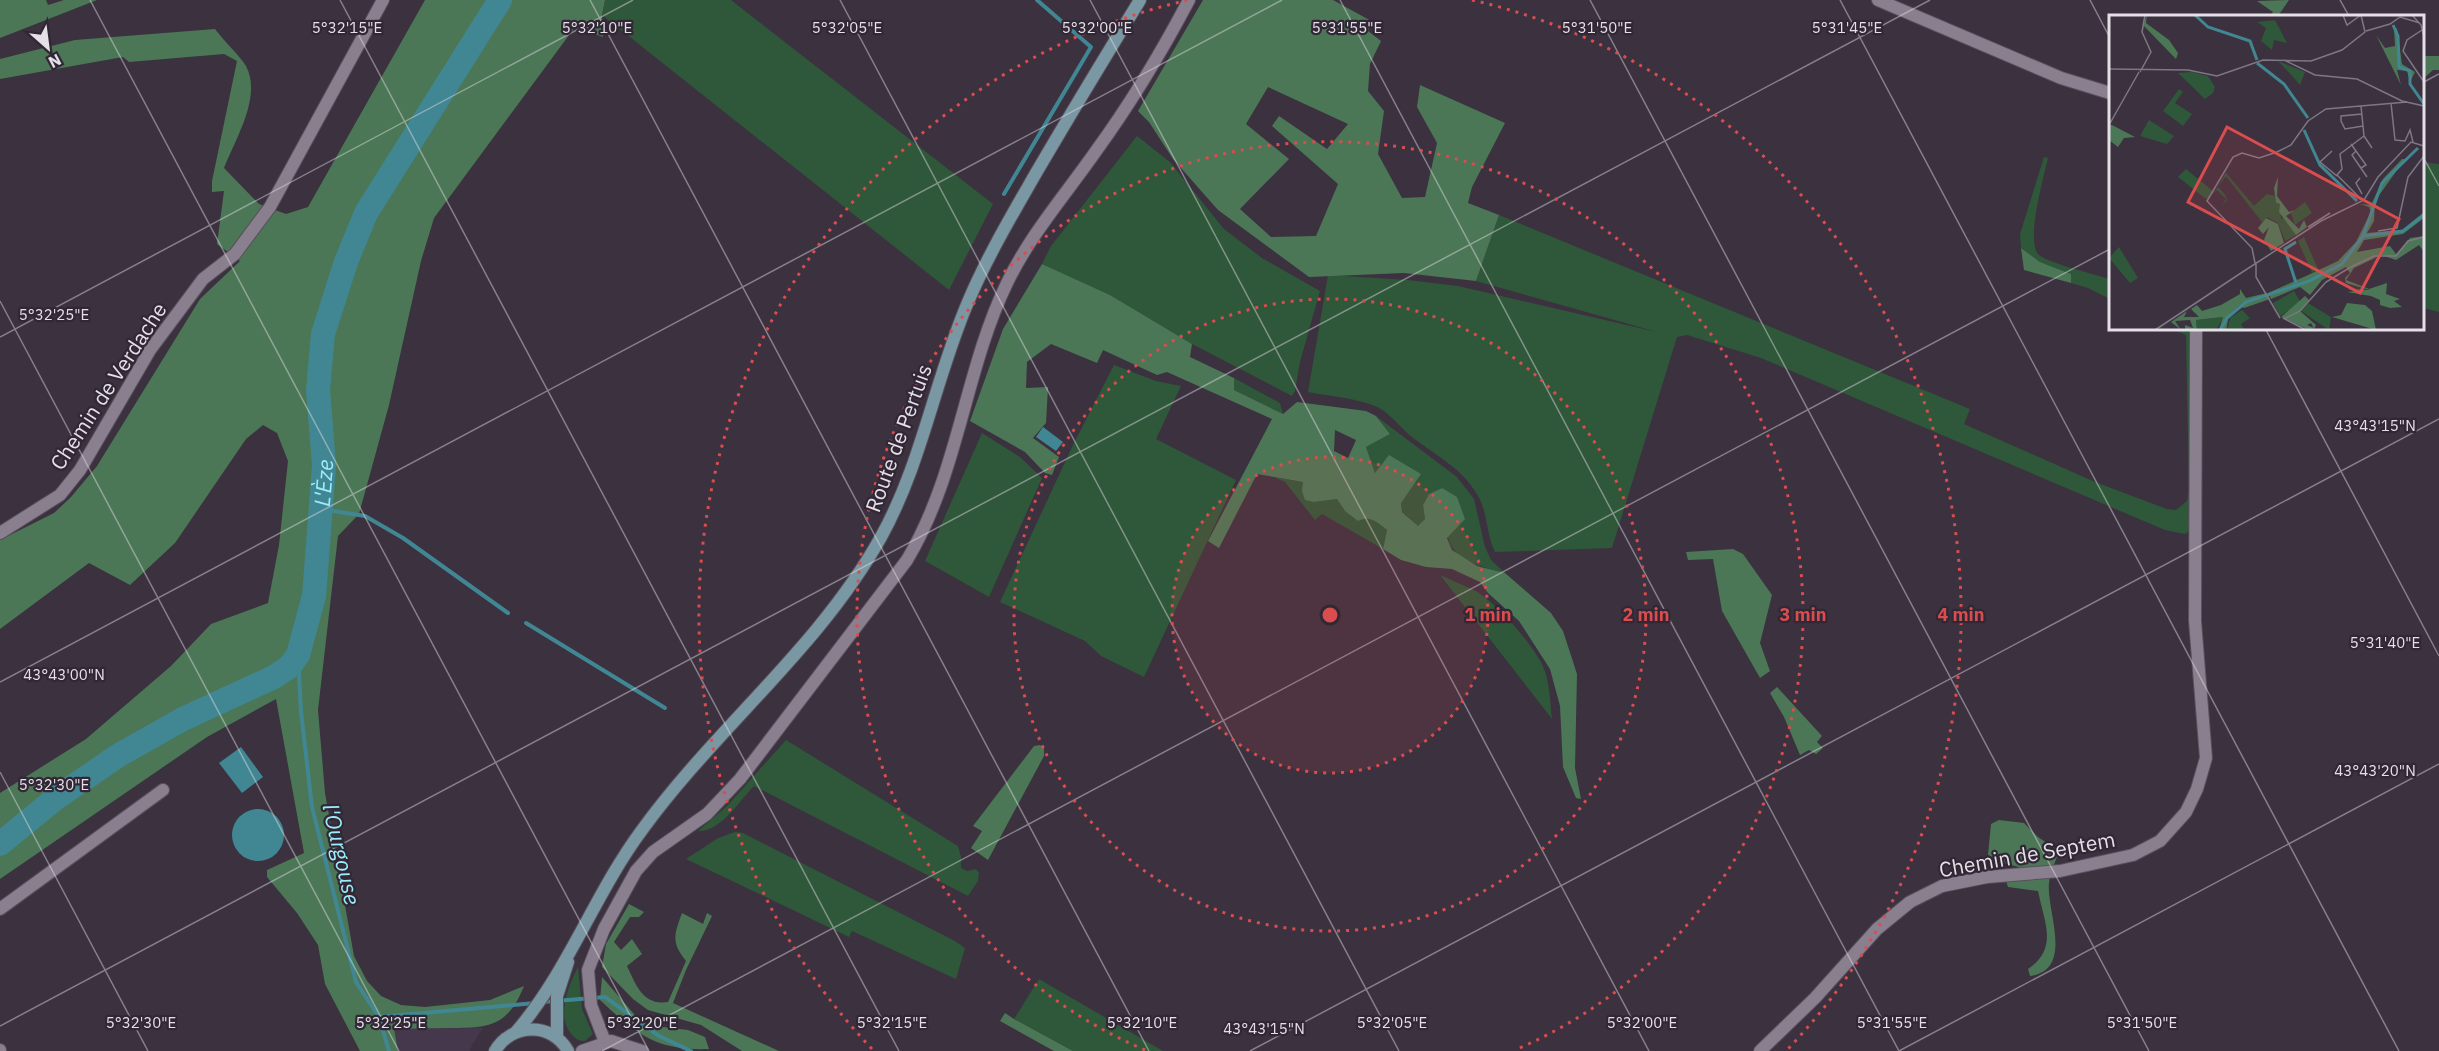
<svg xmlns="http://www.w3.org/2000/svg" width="2439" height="1051" font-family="'IBM Plex Sans',sans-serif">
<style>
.built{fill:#46384c}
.green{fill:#2f5739}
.forest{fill:#4b7756;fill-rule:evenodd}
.water{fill:#418793}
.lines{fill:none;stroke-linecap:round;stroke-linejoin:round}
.stream{stroke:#418793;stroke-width:4}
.river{stroke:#418793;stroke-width:24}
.minor-casing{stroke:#59505c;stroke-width:14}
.secondary-casing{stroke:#59505c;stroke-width:14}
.minor{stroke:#8a7f8f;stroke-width:12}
.secondary{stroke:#7a98a3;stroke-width:12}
.ticks{fill:none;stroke:#e5dfe8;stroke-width:1.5;stroke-opacity:0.45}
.ring{fill:none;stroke:#d94d4e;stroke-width:3;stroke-dasharray:3 6}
.labels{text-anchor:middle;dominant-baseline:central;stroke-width:4.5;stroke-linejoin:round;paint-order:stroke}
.street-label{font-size:21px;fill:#e5dfe8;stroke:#312735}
.water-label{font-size:22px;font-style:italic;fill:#9becfb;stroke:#312735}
.inset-river{fill:none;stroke:#418793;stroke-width:3}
.inset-road{fill:none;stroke:#7f7783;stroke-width:1.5}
.view{fill:#d94d4e;fill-opacity:0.15;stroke:#d94d4e;stroke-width:3}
.inset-edge{fill:none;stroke:#e5dfe8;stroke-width:3}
.ticks-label{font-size:15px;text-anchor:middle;fill:#e5dfe8;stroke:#312735;stroke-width:4.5;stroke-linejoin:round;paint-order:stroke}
.centre{fill:#d94d4e;stroke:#312735;stroke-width:3}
.ring-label{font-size:18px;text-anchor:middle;font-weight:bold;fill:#d94d4e;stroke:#312735;stroke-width:4.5;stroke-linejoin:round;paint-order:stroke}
</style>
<rect width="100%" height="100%" fill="#3b313f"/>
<!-- built -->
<polygon class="built" points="483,1028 472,1045 470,1051 398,1051 393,1029"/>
<!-- green -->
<g class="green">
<polygon points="605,0 731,0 993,204 949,290 602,15"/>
<polygon points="1137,136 1170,162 1224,229 1262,258 1320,291 1300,362 1295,391 1292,396 1192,344 1110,295 1042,264 1051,246"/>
<path d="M 2044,157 L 2048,158 C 2044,176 2025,243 2039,255 C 2051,264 2094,274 2110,279 L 2110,299 L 2088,288 L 2071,283 L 2071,274 L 2040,262 L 2021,248 L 2020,234 Z"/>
<polygon points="2422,162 2439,164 2439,312 2423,308"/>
<path d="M 1499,215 L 1970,409 L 1964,424 L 2095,482 L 2167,509 L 2176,510 L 2187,501 L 2189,490 L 2186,335 L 2172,329 L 2192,329 L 2192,529 L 2185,534 L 2165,530 L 1761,358 L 1687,335 L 1677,337 L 1612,548 L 1495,552 C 1486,534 1488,513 1478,496 C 1463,469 1437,456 1413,438 C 1401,429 1390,412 1375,406 C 1354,398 1329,396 1308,392 L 1328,275 L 1408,280 L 1458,286 L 1657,332 L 1476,281 Z"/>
<polygon points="1114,365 1156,381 1181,386 1156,439 1236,480 1144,677 1101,656 1085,641 1000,602 1073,445"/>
<polygon points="1234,378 1280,403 1283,414 1234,390"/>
<path d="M 1376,416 L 1457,477 L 1474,499 L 1485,547 L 1491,560 L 1505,573 C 1442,557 1448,548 1442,488 L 1429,494 L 1423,505 L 1425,519 L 1418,527 L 1402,511 L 1401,503 L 1375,473 L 1366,447 L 1390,434 Z"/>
<polygon points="982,433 1020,457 1042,478 989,597 925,561"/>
<polygon points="1274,477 1303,482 1314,502 1337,499 1345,511 1376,520 1387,530 1383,549 1322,514 1315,520 1285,482"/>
<path d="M 1440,575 C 1451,580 1463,585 1474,590 C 1497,603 1530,641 1542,664 C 1550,680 1550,702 1552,719 Z"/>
<path d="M 786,740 L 958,846 L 961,857 L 961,868 L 967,871 L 976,869 L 979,873 L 978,881 L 968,896 L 754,786 C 739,801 721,832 698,831 L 727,806 Z"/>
<polygon points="735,832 743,833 955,941 965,948 956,979 852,931 849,937 686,859 718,838"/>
<path d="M 578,967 L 582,1009 L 593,1034 L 585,1041 C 580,1041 577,1040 573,1036 C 555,1018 568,986 578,967 Z"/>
<polygon points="1039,979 1163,1051 1073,1051 1014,1019"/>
</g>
<!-- forest -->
<g class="forest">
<polygon points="0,0 46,0 48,5 64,0 97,0 0,38"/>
<path d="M 425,0 L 605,0 L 602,15 L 603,37 L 575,27 L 434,218 L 421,261 L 389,405 L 359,514 L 338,536 L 318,710 L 325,793 L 354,956 L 367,981 L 381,996 L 401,1005 L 425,1007 L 490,1000 L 524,986 C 508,1026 490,1028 450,1028 C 432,1028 413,1029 394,1029 L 398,1051 L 360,1051 L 325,984 L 318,945 L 297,913 L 267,877 L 267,870 L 304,853 L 276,699 L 207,737 L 0,879 L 0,793 L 86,739 L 171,666 L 211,624 L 268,603 L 279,545 L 288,461 L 277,433 L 263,425 L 246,439 L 175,543 L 130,585 L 89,563 L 0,629 L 0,540 L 54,513 L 71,497 L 97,466 L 200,299 L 240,261 L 217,244 L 224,191 L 212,192 L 212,181 L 237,61 L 224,54 L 129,62 L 123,57 L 0,79 L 0,59 L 75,40 L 215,29 C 223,40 240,56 246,66 C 262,96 236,138 224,168 L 259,204 L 286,214 L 308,207 Z"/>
<path d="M 1203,0 L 1333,0 L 1373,22 L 1368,31 L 1381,41 L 1370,64 L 1368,91 L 1384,111 L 1378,154 L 1402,198 L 1425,197 L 1437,143 L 1417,107 L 1420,85 L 1505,123 L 1472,187 L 1468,203 L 1499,215 L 1476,281 L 1404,273 L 1309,277 L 1218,210 L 1173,159 L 1149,122 L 1138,111 ZM 1268,87 L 1348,124 L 1327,149 L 1279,116 L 1272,126 L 1338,184 L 1316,236 L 1271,237 L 1240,209 L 1289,159 L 1246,124 Z"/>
<polygon points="2289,0 2278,16 2270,16 2273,12 2257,1"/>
<polygon points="2424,56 2439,56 2439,70 2433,70 2423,79"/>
<polygon points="2021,248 2040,262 2071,274 2071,283 2024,270"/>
<path d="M 1042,264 L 1110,295 L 1192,344 L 1190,357 L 1234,378 L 1234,390 L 1283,414 L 1297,402 L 1366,411 L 1376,416 L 1390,434 L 1366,447 L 1375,473 L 1389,455 L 1421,474 L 1401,503 L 1402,512 L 1418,526 L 1425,519 L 1423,505 L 1429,494 L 1442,488 L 1457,497 L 1465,519 L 1447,538 L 1452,550 L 1477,566 L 1505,573 L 1551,613 L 1563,631 L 1577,674 L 1575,768 L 1581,799 L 1576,798 L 1563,767 L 1560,706 L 1550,669 L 1519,621 L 1488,593 L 1480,582 L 1452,569 L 1426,567 L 1401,560 L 1383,549 L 1387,530 C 1377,522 1370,515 1358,521 L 1345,511 L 1337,499 L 1314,502 L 1305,500 L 1302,491 L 1303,482 L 1257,474 L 1219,548 L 1208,541 L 1272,419 L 1167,372 L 1157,375 L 1103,350 L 1097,363 L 1051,344 L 1027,362 L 1026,388 L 1048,387 L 1046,423 L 1033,438 L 1059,457 L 1052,475 L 1045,473 L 1025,452 L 970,421 L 1003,329 ZM 1335,430 L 1356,440 L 1348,458 L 1334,451 Z"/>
<polygon points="1733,549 1743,554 1772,595 1760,643 1770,671 1760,678 1722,611 1713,559 1688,560 1686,552"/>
<polygon points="1777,687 1822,736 1817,742 1823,748 1816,754 1809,750 1800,755 1784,717 1770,693"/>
<polygon points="1040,745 1044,748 1044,756 988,860 971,848 982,831 973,826 1034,746"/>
<path d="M 1999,820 L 2024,823 L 2038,837 L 2059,851 C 2056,861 2050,872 2049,883 C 2046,910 2075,970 2030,976 L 2028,969 C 2059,948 2044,922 2038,891 L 2008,887 L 2006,881 L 2023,877 L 2019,867 L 1999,862 L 1988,855 L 1991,824 Z"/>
<path d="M 629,904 L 644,912 L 639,917 L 630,917 L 614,942 L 621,950 L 632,939 L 642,954 L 627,966 C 636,985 643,1006 668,1002 L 686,961 C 671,942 674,935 682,913 L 703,924 L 707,913 L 712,916 L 686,970 L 673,1003 L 779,1051 L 742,1051 L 701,1025 L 648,1010 L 633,999 L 602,967 L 606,944 Z"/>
<path d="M 602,977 L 640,1021 L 654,1026 L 688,1030 L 705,1037 L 709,1049 C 656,1051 636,1034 600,1000 Z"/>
<polygon points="1005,1013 1014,1019 1073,1051 1054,1051 1000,1021"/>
</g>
<!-- water -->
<g class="water">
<polygon points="1043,427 1063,442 1056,451 1036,437"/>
<polygon points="241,747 263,777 242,793 219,763"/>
<circle cx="258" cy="835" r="26"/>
</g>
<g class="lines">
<!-- stream -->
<g class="stream">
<polyline points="1004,194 1091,47 1037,0"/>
<polyline points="321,509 365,516 403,538 508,613"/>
<polyline points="526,623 665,708"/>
<polyline points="298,655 301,712 312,807 356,982 379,1017 389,1051"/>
<polyline points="543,1002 605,997 659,1036 691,1051"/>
<polyline points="379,1017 535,1003"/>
</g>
<!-- river -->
<path class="river" id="s1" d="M 0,844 L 56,798 L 119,755 L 183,719 L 274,677 L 289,667 L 298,655 L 314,596 L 318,545 L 324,465 L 318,390 L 323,334 L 346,262 L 366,213 L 500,0"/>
<!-- minor casing -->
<g class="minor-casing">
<g id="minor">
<polyline points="1878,0 2061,78 2110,93"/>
<polyline points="0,533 60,495 80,470 150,350 203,279 235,254 270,207 383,0"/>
<polyline points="0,909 163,790"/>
<path d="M 605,1042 L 591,1005 L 588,970 L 604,929 L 636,871 L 653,852 L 707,814 L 740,779 L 907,560 C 959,473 964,372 1007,283 C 1030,235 1066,194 1096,151 C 1131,103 1161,53 1189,0"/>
<polyline points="0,1050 0,1051"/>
<polyline points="582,1051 611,1041 642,1051"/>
<polyline points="1760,1051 1815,998 1877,929 1910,902 1942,886 1987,877 2060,871 2133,855 2160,841 2186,812 2197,789 2206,758 2195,621 2196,328"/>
</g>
</g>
<!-- secondary casing -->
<g class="secondary-casing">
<g id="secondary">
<path d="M 516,1032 C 568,972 595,893 642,830 C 716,728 819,648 881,537 C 922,463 935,379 968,302 C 987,257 1012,215 1036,173 C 1070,115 1105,57 1140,0"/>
<polyline points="557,1037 557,996 568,962"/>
<path d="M 495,1051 C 511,1023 552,1022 568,1051"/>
</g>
</g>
<!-- minor -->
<use href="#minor" class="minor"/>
<!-- secondary -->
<use href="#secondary" class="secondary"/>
</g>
<!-- ticks -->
<path class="ticks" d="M 90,0 L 649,1051M 340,0 L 899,1051M 590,0 L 1149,1051M 840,0 L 1399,1051M 1090,0 L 1649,1051M 1340,0 L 1899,1051M 1590,0 L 2149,1051M 1840,0 L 2399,1051M 2090,0 L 2110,38M 2340,0 L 2349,16M 2422,83 L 2439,74M 2422,155 L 2439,186M 0,301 L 399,1051M 2265,328 L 2439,656M 0,337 L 633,0M 0,682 L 1282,0M 0,772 L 148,1051M 0,1026 L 1930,0M 602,1051 L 2110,249M 1250,1051 L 2439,419M 1899,1051 L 2439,764"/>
<!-- distance rings -->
<circle cx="1330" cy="615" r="158" fill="#d94d4e" fill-opacity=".12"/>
<g class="ring">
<circle cx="1330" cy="615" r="158"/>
<circle cx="1330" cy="615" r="316"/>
<path d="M1145 1050A473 473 0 1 1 1515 1050"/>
<path d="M872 1049A631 631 0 0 1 1188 0M1472 0A631 631 0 0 1 1788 1049"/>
</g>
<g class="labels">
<!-- street labels -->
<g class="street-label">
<text transform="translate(108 386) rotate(-57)">Chemin de Verdache</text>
<text transform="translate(898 438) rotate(-70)">Route de Pertuis</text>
<text transform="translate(2027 854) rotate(-10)">Chemin de Septem</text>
</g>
<!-- water labels -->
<g class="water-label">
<text stroke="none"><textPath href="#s1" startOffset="530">L'Èze</textPath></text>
<text transform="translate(342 854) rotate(77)">l'Ourgouse</text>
</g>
</g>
<!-- overview -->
<g transform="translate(2109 15)">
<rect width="315" height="315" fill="#3b313f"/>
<path d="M 166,5 L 178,28 L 165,25 L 163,35 L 152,26 L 157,13 L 148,7 ZM 169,46 L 196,57 L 191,70 L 185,63 ZM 83,57 L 99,61 L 106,72 L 104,78 L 96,84 L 69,58 ZM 70,74 L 74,77 L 66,88 L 83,99 L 74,111 L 54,96 ZM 40,105 L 65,121 L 58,129 L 31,121 ZM 77,154 L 105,177 L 109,172 L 116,159 L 117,158 L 145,191 L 158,179 L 166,181 L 167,189 L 171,189 L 172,204 L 175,202 L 187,220 L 176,226 L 169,208 L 158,202 L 153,207 L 117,161 L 109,172 L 116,180 L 118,185 L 113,190 L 117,184 L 108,175 L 97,184 L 69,162 ZM 196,187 L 203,198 L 186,210 L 182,198 ZM 195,222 L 209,254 L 203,258 L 189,226 ZM 10,232 L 29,263 L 21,268 L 0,243 ZM 185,276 L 192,288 L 171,301 L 164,288 ZM 199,288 L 222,302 L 220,315 L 192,296 ZM 133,295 L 141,303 L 132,309 L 135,314 L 118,315 L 121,303 ZM 115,302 L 107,315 L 88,315 L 87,305 Z" fill="#2f5739"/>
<path d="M 38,0 L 37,8 L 60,25 L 69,38 L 67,44 L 34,10 ZM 288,13 L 293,49 L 306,57 L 301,67 L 298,56 L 288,55 L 292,70 L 267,20 L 276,33 L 286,31 L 285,15 ZM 0,110 L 3,110 L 26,122 L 15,123 L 9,132 L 0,125 ZM 293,144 L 296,144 L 266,186 L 265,206 L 258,218 L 293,215 L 315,197 L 315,203 L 294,219 L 255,225 L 248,237 L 281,231 L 287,239 L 301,223 L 315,221 L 315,237 L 310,230 L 287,245 L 272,240 L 245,253 L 237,265 L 260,274 L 278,268 L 277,279 L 291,284 L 285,286 L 293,292 L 281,293 L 271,290 L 271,285 L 262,281 L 238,277 L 248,276 L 238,274 L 261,275 L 237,268 L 236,263 L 241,258 L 237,252 L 213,265 L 201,280 L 191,272 L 162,284 L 159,278 L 186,266 L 183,258 L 188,265 L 197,261 L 229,246 L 247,227 L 262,197 L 260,192 L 251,189 L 262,190 L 274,164 ZM 169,162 L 168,181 L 180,197 L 186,195 L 177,201 L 190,214 L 195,205 L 198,212 L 187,220 L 170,197 L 171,189 L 167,188 L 165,173 ZM 157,203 L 169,209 L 175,228 L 162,236 L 155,225 L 160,212 L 154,219 L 149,213 ZM 131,274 L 137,283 L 158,278 L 161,284 L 135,293 L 130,291 L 120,300 L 117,315 L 110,315 L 114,302 L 87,305 L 88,315 L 76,315 L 76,310 L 84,313 L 81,305 L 66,306 L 72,315 L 62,307 L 78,296 L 75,302 L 90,302 L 82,294 L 88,290 L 93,296 L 112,290 L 131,279 ZM 196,281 L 200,285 L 191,296 L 207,310 L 205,314 L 202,308 L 198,310 L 205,313 L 200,315 L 172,302 ZM 238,288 L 256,290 L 263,296 L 267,315 L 223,302 L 232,300 Z" fill="#4b7756"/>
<path class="inset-river" d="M 86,0 L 99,12 L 141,26 L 148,45M 284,10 L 289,21 L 290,52 L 301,56 L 301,69 L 315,89M 148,48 L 175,69 L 199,103M 195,115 L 211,150 L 248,186M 254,221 L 273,168 L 309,133M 187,268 L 176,234 L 187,227M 111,315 L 118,303 L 137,287 L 200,266 L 233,249 L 254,221 L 294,216 L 315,200"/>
<path class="inset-road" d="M 303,0 L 312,10 L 315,22M 313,15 L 298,25 L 294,36 L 315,67M 257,16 L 281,9 L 291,2 L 311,8M 175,45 L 206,60 L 248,64 L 293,86 L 315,91M 0,54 L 79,55 L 108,61 L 154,45 L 202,46 L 233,35 L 256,17 L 252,0 L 238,10 L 234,0M 31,57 L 42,37 L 33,17 L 36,0M 282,88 L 286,125 L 296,126 L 301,115 L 304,127M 252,91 L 255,121 L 263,133M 253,99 L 232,101 L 232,106 L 236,114 L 254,111M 0,110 L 30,57M 242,129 L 257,150 L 252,153M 223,136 L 211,147 L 228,161M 247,136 L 243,140 L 258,162M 251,163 L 247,168 L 253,179M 250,182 L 228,160 L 233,154 L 231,139 L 255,121M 199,212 L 221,198M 269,216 L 288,213 L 299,162 L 315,141M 146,248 L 143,233 L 98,186 L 124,142 L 133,138 L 150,143 L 168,137 L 182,130 L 199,106 L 217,94 L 298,87M 147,249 L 147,262 L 171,303M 132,258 L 212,206 L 255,185 L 269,162 L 302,127 L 315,131M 174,303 L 197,315M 175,304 L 191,296 L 217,267 L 240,253 L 265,241 L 287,241 L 299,226 L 315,222M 46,315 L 135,256"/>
<path class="view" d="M 118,112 L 290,204 L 251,278 L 79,187 Z"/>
<rect width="315" height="315" class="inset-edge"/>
</g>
<g class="ticks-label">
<text x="347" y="33">5°32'15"E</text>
<text x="597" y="33">5°32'10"E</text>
<text x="847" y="33">5°32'05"E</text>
<text x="1097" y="33">5°32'00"E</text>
<text x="1347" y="33">5°31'55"E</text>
<text x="1597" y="33">5°31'50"E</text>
<text x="1847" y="33">5°31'45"E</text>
<text x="54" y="320">5°32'25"E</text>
<text x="2375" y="431">43°43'15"N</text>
<text x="2385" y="648">5°31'40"E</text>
<text x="64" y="680">43°43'00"N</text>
<text x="2375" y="776">43°43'20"N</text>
<text x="54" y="790">5°32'30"E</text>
<text x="141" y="1028">5°32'30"E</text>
<text x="391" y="1028">5°32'25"E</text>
<text x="642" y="1028">5°32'20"E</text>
<text x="892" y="1028">5°32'15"E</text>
<text x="1142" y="1028">5°32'10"E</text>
<text x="1392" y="1028">5°32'05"E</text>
<text x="1642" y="1028">5°32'00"E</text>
<text x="1892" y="1028">5°31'55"E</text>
<text x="2142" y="1028">5°31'50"E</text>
<text x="1264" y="1034">43°43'15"N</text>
</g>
<circle cx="1330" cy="615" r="9" class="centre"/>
<g class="ring-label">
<text x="1488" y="621">1 min</text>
<text x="1646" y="621">2 min</text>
<text x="1803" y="621">3 min</text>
<text x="1961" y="621">4 min</text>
</g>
<!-- north arrow -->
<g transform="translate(48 48) rotate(152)" stroke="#312735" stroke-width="4.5" paint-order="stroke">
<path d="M0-4.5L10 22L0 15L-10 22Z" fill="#e5dfe8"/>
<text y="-9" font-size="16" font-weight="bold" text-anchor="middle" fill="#e5dfe8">N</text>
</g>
</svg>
